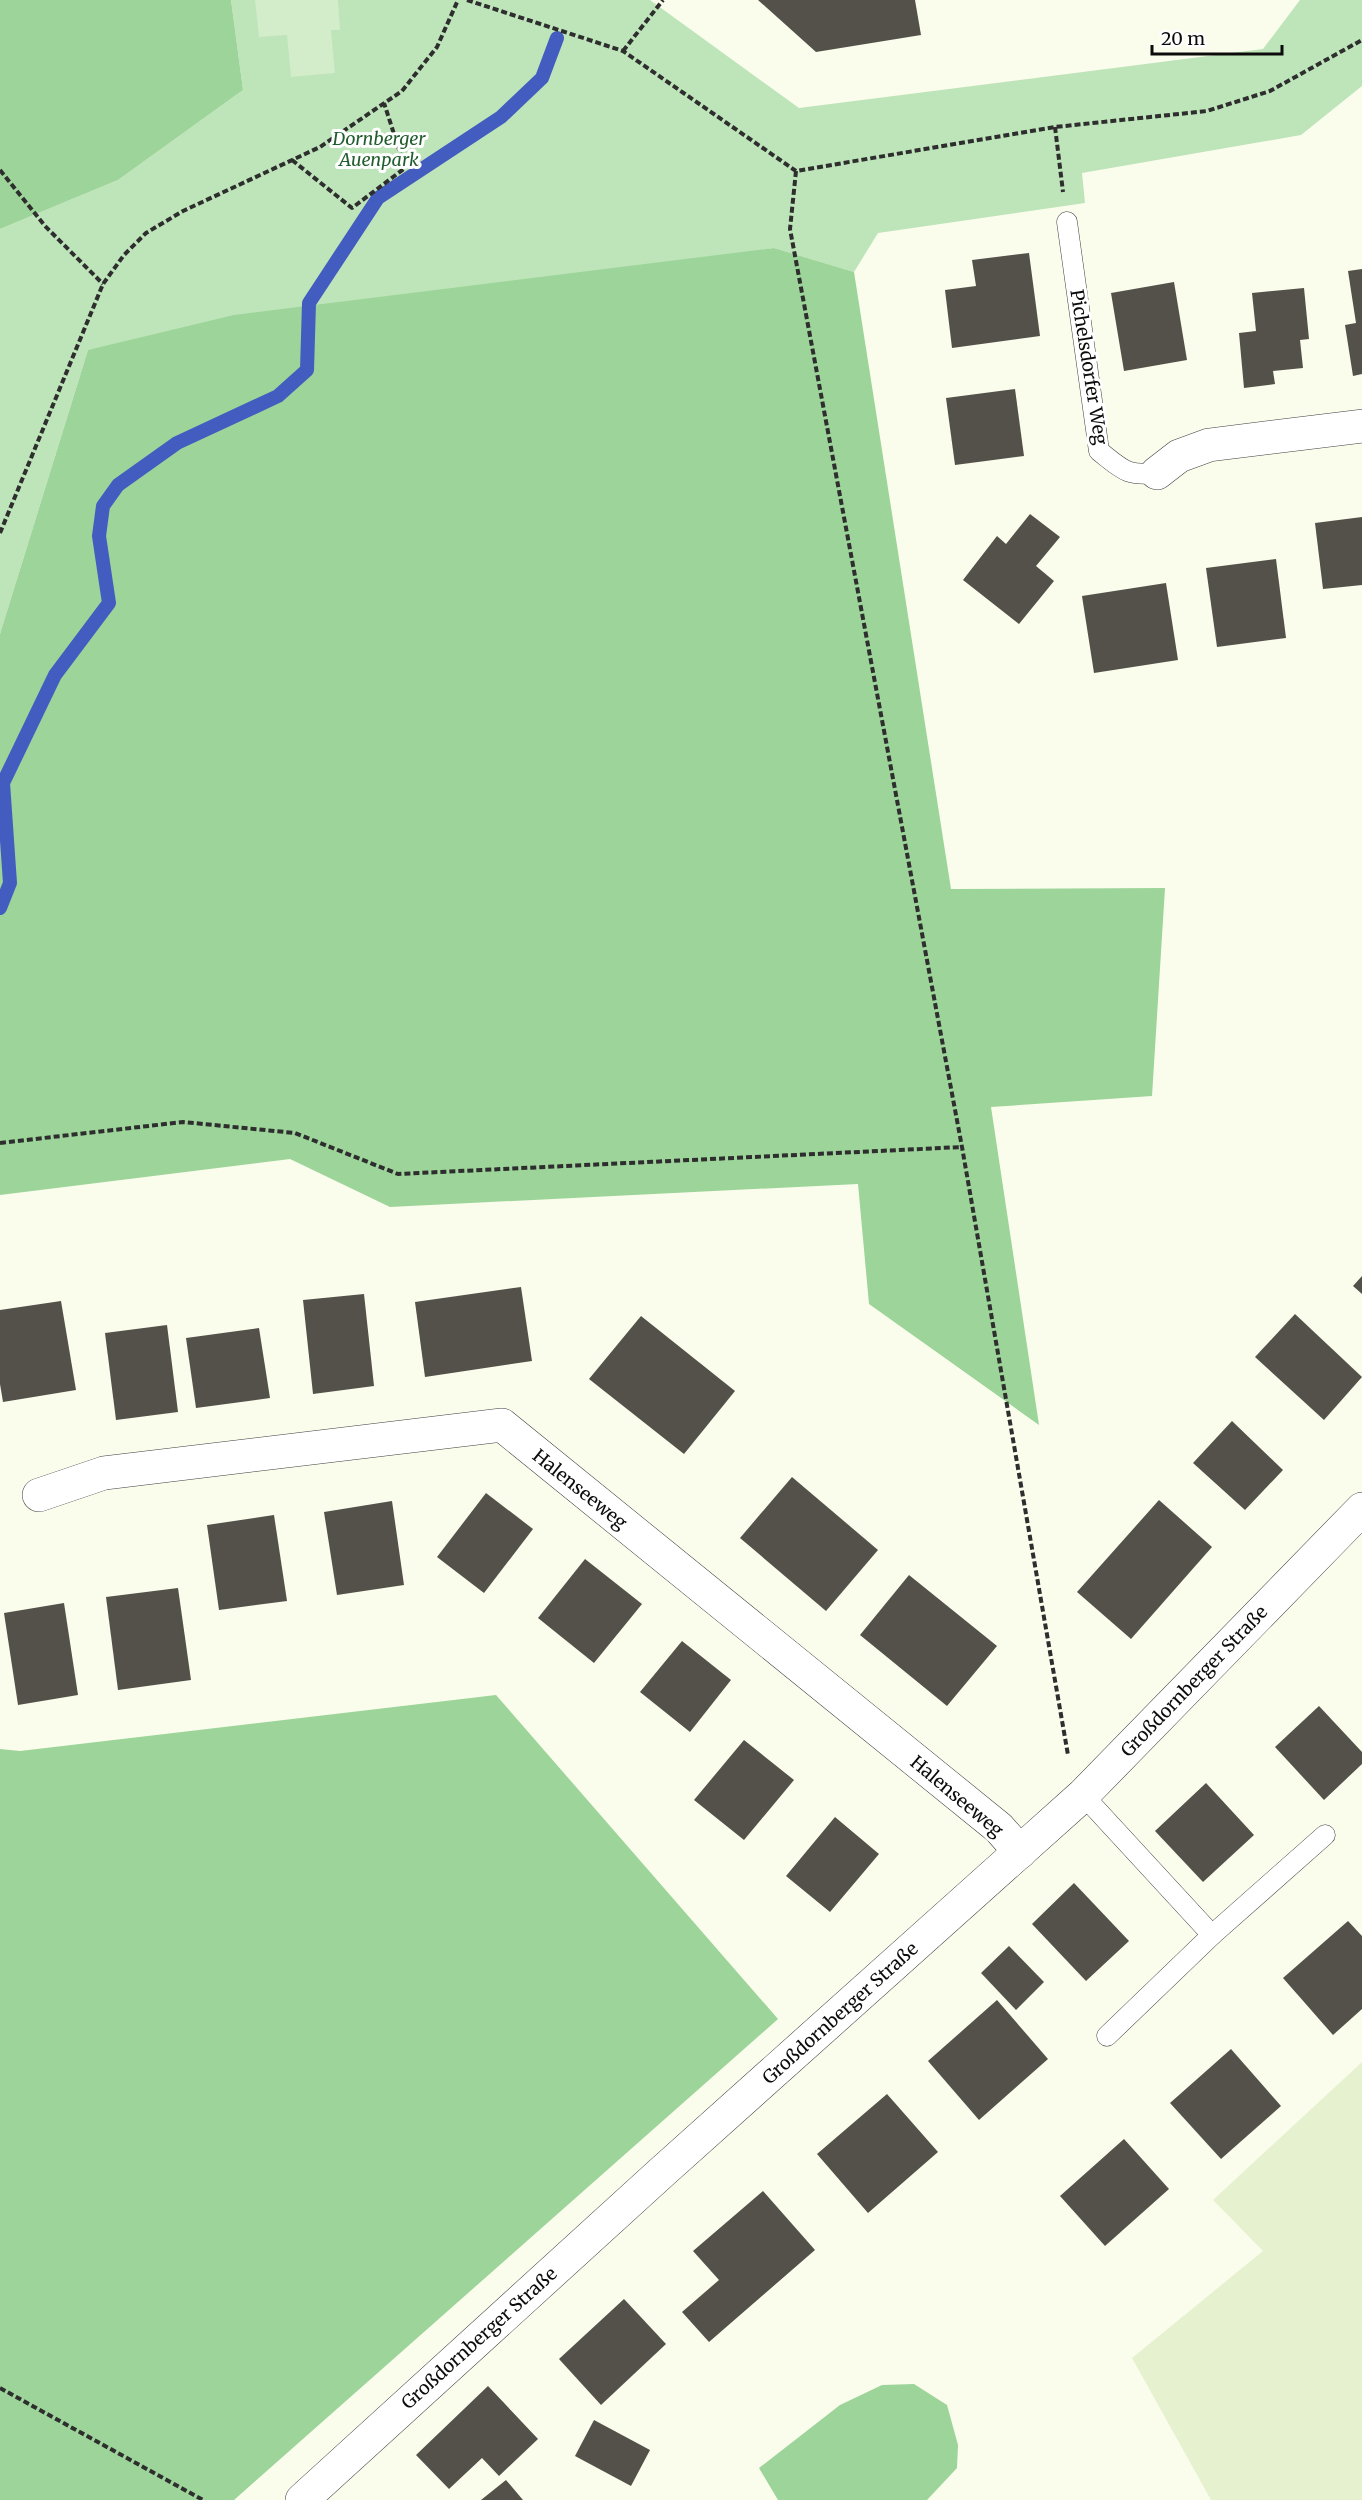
<svg xmlns="http://www.w3.org/2000/svg" width="1362" height="2500" font-family="Merriweather,serif">
<style>
.farmland{fill:#e6f1cf}
.green{fill:#bee4b9}
.forest{fill:#9dd49a}
.pitch{fill:#d3ecca}
.lines{fill:none;stroke-linecap:round;stroke-linejoin:round}
.stream{stroke:#435cc0;stroke-width:14}
.building{fill:#535149}
.service-casing{stroke:#3f3f3f;stroke-width:21}
.minor-casing{stroke:#3f3f3f;stroke-width:34}
.path{stroke:#2e2e2e;stroke-width:4;stroke-dasharray:6 3;stroke-linecap:butt}
.service{stroke:#fff;stroke-width:20}
.minor{stroke:#fff;stroke-width:33}
.labels{text-anchor:middle;dominant-baseline:central;stroke-width:6;stroke-linejoin:round;paint-order:stroke}
.park-label{font-size:18px;font-style:italic;fill:#225d2e;stroke:#fff}
.street-label{font-size:18px;fill:#0c0c0c;stroke:#fff}
</style>
<rect width="100%" height="100%" fill="#fafdec"/>
<!-- farmland -->
<polygon class="farmland" points="1362,2062 1362,2500 1211,2500 1132,2358 1263,2251 1213,2200"/>
<!-- green -->
<polygon class="green" points="231,0 650,0 799,108 1263,49 1300,0 1362,0 1362,86 1301,135 1082,173 1085,203 878,233 854,272 774,248 88,350 0,634 0,229 118,180 243,90"/>
<!-- forest -->
<g class="forest">
<polygon points="0,0 231,0 243,90 118,180 0,229"/>
<polygon points="774,248 854,272 951,889 1165,888 1152,1096 991,1107 1039,1425 869,1304 858,1184 390,1207 290,1159 0,1195 0,634 88,350 234,315"/>
<polygon points="496,1695 778,2019 234,2500 0,2500 0,1749 20,1751"/>
<polygon points="914,2384 947,2405 958,2445 957,2468 927,2500 778,2500 759,2468 840,2405 882,2385"/>
</g>
<!-- pitch -->
<polygon class="pitch" points="255,0 338,0 340,30 331,30 335,73 291,77 287,35 259,37"/>
<g class="lines">
<!-- stream -->
<polyline class="stream" points="0,908 10,883 3,783 55,675 109,603 99,536 103,506 118,485 177,443 278,396 307,370 309,303 378,198 501,117 542,78 557,38"/>
</g>
<!-- building -->
<g class="building">
<polygon points="758,0 915,0 921,35 816,52"/>
<polygon points="1029,253 1040,336 952,348 945,290 976,286 972,260"/>
<polygon points="1362,269 1362,374 1353,376 1345,325 1356,323 1348,271"/>
<polygon points="1174,282 1187,360 1124,371 1111,293"/>
<polygon points="1304,288 1309,339 1300,340 1303,368 1273,371 1275,384 1244,388 1239,333 1256,331 1252,293"/>
<polygon points="1015,389 1024,456 955,465 946,398"/>
<polygon points="1030,514 1060,537 1036,566 1054,581 1019,624 963,580 997,536 1006,544"/>
<polygon points="1362,517 1362,585 1323,589 1315,523"/>
<polygon points="1276,559 1286,638 1217,647 1206,568"/>
<polygon points="1166,583 1178,660 1094,673 1082,596"/>
<polygon points="1362,1276 1362,1294 1353,1286"/>
<polygon points="521,1287 532,1361 425,1377 415,1302"/>
<polygon points="364,1294 374,1386 313,1394 303,1300"/>
<polygon points="61,1301 76,1390 3,1402 0,1384 0,1310"/>
<polygon points="1295,1314 1362,1377 1324,1420 1255,1357"/>
<polygon points="641,1316 735,1391 684,1454 589,1379"/>
<polygon points="167,1325 178,1412 116,1420 105,1333"/>
<polygon points="259,1328 270,1398 196,1408 186,1338"/>
<polygon points="1232,1421 1283,1470 1245,1510 1193,1463"/>
<polygon points="792,1477 878,1550 826,1611 740,1538"/>
<polygon points="486,1493 533,1529 484,1593 437,1557"/>
<polygon points="1159,1500 1212,1547 1131,1639 1077,1592"/>
<polygon points="392,1501 404,1585 337,1595 324,1512"/>
<polygon points="274,1515 287,1601 219,1610 207,1525"/>
<polygon points="585,1559 642,1604 594,1663 538,1618"/>
<polygon points="909,1575 997,1646 947,1706 860,1635"/>
<polygon points="178,1588 191,1680 118,1690 106,1597"/>
<polygon points="64,1603 78,1695 18,1705 4,1613"/>
<polygon points="682,1641 731,1680 690,1732 640,1692"/>
<polygon points="1319,1706 1362,1752 1362,1764 1324,1800 1275,1747"/>
<polygon points="744,1740 794,1780 744,1840 694,1800"/>
<polygon points="1206,1783 1254,1835 1203,1882 1155,1831"/>
<polygon points="835,1817 879,1854 830,1912 786,1876"/>
<polygon points="1074,1883 1129,1941 1086,1981 1032,1924"/>
<polygon points="1348,1921 1362,1936 1362,2009 1333,2035 1283,1978"/>
<polygon points="1009,1946 1044,1982 1016,2010 981,1973"/>
<polygon points="997,2000 1048,2059 979,2120 928,2061"/>
<polygon points="1231,2049 1281,2106 1221,2159 1170,2103"/>
<polygon points="887,2094 938,2152 868,2213 817,2154"/>
<polygon points="1124,2139 1169,2189 1105,2246 1060,2196"/>
<polygon points="763,2191 815,2250 709,2342 682,2312 719,2280 693,2251"/>
<polygon points="624,2299 666,2344 601,2405 559,2359"/>
<polygon points="488,2386 538,2439 499,2476 482,2458 449,2489 416,2455"/>
<polygon points="594,2420 650,2450 631,2486 575,2456"/>
<polygon points="506,2480 523,2500 481,2500"/>
</g>
<g class="lines">
<!-- service casing -->
<g class="service-casing">
<g id="service">
<path d="M 1067,222 L 1099,451 C 1123,470 1126,476 1157,473"/>
<polyline points="1083,1795 1212,1935"/>
<polyline points="1107,2036 1212,1935 1325,1835"/>
</g>
</g>
<!-- minor casing -->
<g class="minor-casing">
<g id="minor">
<polyline points="1157,473 1179,456 1209,445 1362,426"/>
<polyline points="39,1495 104,1473 502,1425 999,1828 1020,1852"/>
<polyline points="302,2500 662,2172 1083,1795 1362,1509"/>
</g>
</g>
<!-- path -->
<g class="path">
<polyline points="467,0 623,51 796,171 1055,127 1207,111 1270,91 1362,40"/>
<polyline points="623,51 663,0"/>
<polyline points="1055,127 1063,192"/>
<polyline points="292,160 352,208 405,168 384,103"/>
<polyline points="0,170 45,226 103,284"/>
<polyline points="796,171 790,229 962,1147 1068,1755"/>
<polyline points="0,533 103,284 124,255 146,233 183,211 320,147 402,91 437,47 458,0"/>
<polyline points="0,1143 183,1122 295,1133 398,1174 962,1147"/>
<polyline points="0,2388 203,2500"/>
</g>
<!-- service -->
<use href="#service" class="service"/>
<!-- minor -->
<use href="#minor" class="minor"/>
</g>
<g class="labels">
<!-- park labels -->
<g class="park-label">
<text x="379" y="138">Dornberger<tspan x="379" dy="21">Auenpark</tspan></text>
</g>
<!-- street labels -->
<g class="street-label">
<text transform="translate(1089 367) rotate(81)">Pichelsdorfer Weg</text>
<text transform="translate(580 1489) rotate(39)">Halenseeweg</text>
<text transform="translate(1194 1681) rotate(-46)">Großdornberger Straße</text>
<text transform="translate(957 1796) rotate(40)">Halenseeweg</text>
<text transform="translate(840 2013) rotate(-42)">Großdornberger Straße</text>
<text transform="translate(479 2338) rotate(-42)">Großdornberger Straße</text>
</g>
</g>
<!-- scale -->
<path d="M1152 45v9h130v-9" fill="none" stroke="#0c0c0c" stroke-width="3"/>
<text x="1161" y="45" font-size="18" fill="#0c0c0c" stroke="#ffffff" stroke-width="4.5" paint-order="stroke">20 m</text>
</svg>
